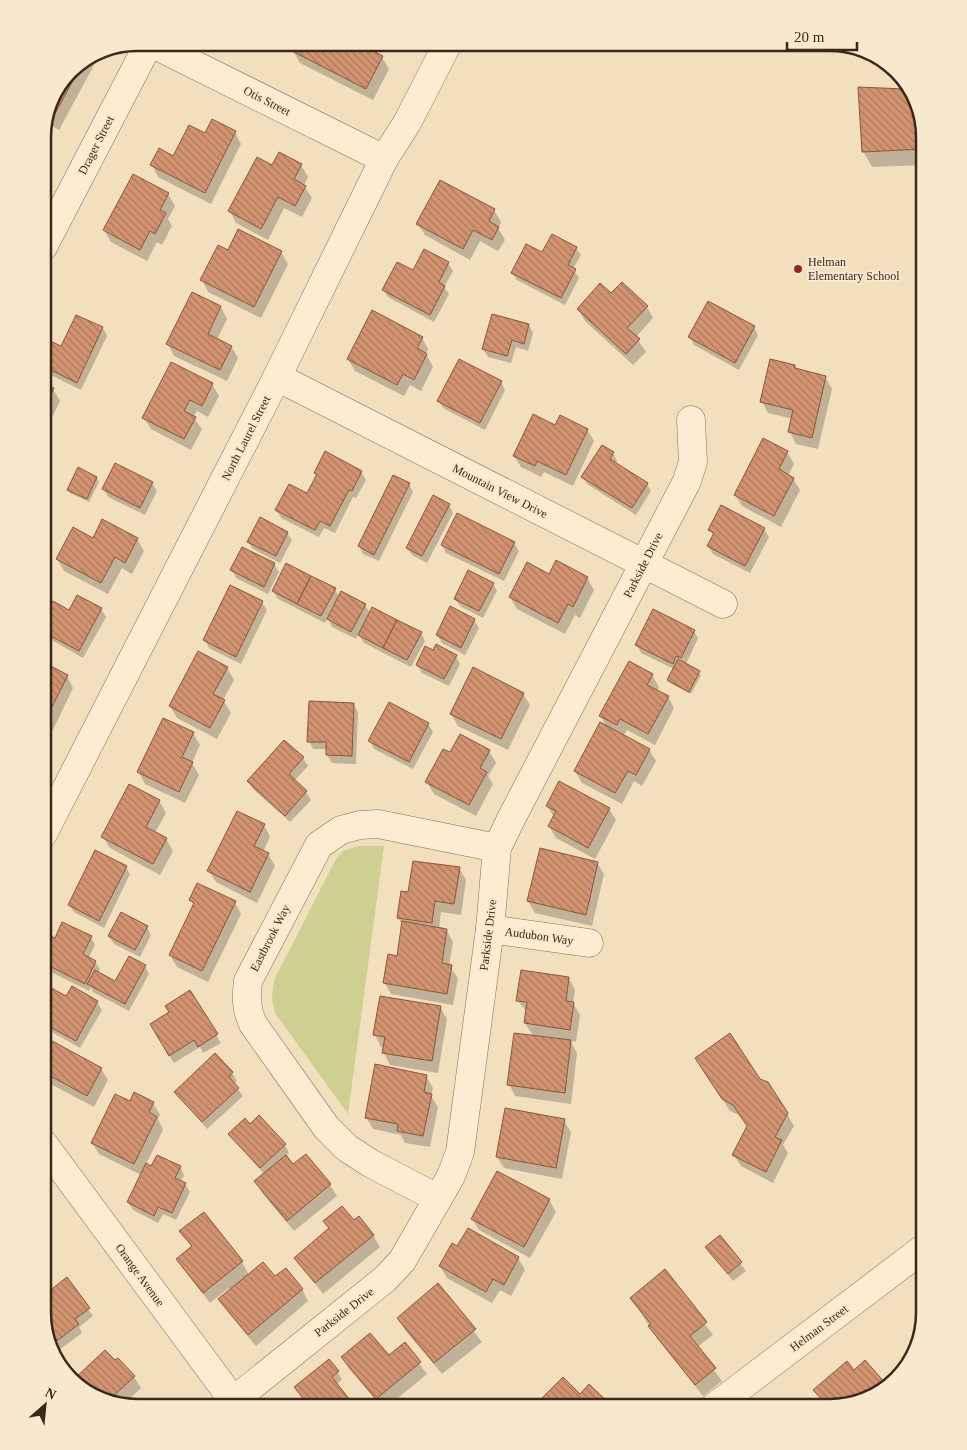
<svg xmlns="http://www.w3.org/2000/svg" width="967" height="1450" font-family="Georgia,serif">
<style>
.park{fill:#cdd091}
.shadow{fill:#0003}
.building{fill:url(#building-back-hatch);stroke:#8c5539}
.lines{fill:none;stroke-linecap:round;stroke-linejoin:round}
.minor-casing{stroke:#8b6e55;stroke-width:29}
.minor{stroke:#fbecd2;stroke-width:28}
.poi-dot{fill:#9f2029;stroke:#f8e9ce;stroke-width:2}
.labels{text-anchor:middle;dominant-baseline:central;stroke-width:4;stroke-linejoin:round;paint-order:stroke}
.street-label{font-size:12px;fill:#39281b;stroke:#f8e9ce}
.poi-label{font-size:12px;fill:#39281b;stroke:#f8e9ce;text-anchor:start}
.rim{fill:none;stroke:#39281b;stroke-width:2.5}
</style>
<defs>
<pattern id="building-back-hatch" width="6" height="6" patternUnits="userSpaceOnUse" patternTransform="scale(1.25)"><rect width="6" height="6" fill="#d39371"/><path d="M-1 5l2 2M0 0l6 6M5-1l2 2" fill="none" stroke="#ac785c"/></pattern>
</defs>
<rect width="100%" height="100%" fill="#f1dfbe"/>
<!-- park -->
<polygon class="park" points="358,846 384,846 348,1114 275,1013 272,998 274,980 336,859 343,851"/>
<!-- shadow -->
<g class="shadow">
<polygon points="242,43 270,43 266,49 257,45 255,49"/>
<polygon points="298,43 355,43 382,57 389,69 373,100 300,63 293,51"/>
<polygon points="90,58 94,65 59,130 47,123 71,70"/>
<polygon points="907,85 912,90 924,138 924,165 872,167 863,151 907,90"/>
<polygon points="235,132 241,144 211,204 158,177 152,165"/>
<polygon points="279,153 301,165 308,177 304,186 312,198 302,217 284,208 268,240 236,223 230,211 273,167"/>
<polygon points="168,194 175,206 168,219 172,226 162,245 157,242 147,261 111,242 104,230"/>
<polygon points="494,210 501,222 498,228 505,240 498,251 480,241 470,260 425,235 418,224"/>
<polygon points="576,248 581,255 573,269 579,278 565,305 517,280 512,273 543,254"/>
<polygon points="229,252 281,252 288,264 261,318 208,292 202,280"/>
<polygon points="448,263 453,271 444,287 449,294 434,322 388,297 384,290 413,272"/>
<polygon points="192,293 221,307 227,319 217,340 231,346 238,358 227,381 174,356 168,344"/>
<polygon points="611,295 647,307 653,318 636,337 646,352 633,365 585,321 578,309"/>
<polygon points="77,316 103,328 107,336 81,390 43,371 43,348 46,341 62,348"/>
<polygon points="529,325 533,333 528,351 516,347 511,363 488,357 483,349"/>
<polygon points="754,327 758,335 739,370 694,345 690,337"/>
<polygon points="422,338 428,349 426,354 433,367 421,391 410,385 404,396 355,371 348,359"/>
<polygon points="795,366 797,370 825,377 832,389 818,449 796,444 790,432 793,419 768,413 762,402"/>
<polygon points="501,382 505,390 485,430 443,408 439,401"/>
<polygon points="43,383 53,389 60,401 43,437"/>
<polygon points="212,384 219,396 208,417 197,411 193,417 202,429 191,450 151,429 144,418"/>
<polygon points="556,426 587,429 594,441 573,486 544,472 541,477 521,467 514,456"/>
<polygon points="764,440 787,452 794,464 788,476 793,478 800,490 781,527 742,506 735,495"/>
<polygon points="325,453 361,472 366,480 356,498 353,497 335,533 324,528 319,537 281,518 276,510 308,495"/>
<polygon points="613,453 617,461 616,464 647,484 651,491 636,515 587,484 583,477"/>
<polygon points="78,469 97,478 99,482 89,502 70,493 68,490"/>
<polygon points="152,483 157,491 145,515 108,497 104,489"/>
<polygon points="409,484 413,492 379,561 363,554 359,546"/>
<polygon points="449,505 453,513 427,563 412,555 407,548"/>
<polygon points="764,529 769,537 750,573 713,554 708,546 714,536 710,530"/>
<polygon points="287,533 292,540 280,563 253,549 248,542"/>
<polygon points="137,539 144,551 132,574 122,568 108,594 64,571 57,559 93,540"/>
<polygon points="514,543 519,551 504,581 446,553 442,545"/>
<polygon points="243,548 274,564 279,572 268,594 236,578 232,570"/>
<polygon points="549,575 587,578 594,590 580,618 575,615 565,634 517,609 510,597"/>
<polygon points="493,584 497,591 483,618 460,606 455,599"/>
<polygon points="335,589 339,597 365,605 370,613 421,633 425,641 411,667 364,643 358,634 356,639 332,627 328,619 325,623 278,599 273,591"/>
<polygon points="262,602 267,610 241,664 209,648 205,640"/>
<polygon points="54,603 70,612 101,609 106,617 83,658 43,635 43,624"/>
<polygon points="474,620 479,628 465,655 442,643 437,635"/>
<polygon points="694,631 698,638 686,664 701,675 691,694 670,683 668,680 674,669 641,653 637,645"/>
<polygon points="433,652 456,656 460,664 449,686 422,673 417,665"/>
<polygon points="43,657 48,667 67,676 73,688 50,736 43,732"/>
<polygon points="227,668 234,680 223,700 231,713 217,739 177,718 170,706"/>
<polygon points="652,675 659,687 657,691 668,697 674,708 655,745 627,730 623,736 649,750 656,761 642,786 634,781 622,804 582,783 575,771 607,728 601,716"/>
<polygon points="523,694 530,705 508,750 458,726 451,714"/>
<polygon points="353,704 358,712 356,764 332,763 327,755 327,749 313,749 309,741"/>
<polygon points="428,724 433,732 413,769 374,749 370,741"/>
<polygon points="193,733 200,745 192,763 199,775 185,803 145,784 139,772"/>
<polygon points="284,741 303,758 308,766 294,781 306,792 311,800 290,822 253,789 248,781"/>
<polygon points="489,751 496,763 488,776 493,784 476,816 434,794 427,782 451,754"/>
<polygon points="159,801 166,813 155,833 166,839 173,851 160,875 110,848 103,837"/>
<polygon points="547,806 609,809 616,820 595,859 556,838 549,826 554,817"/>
<polygon points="264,825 270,837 263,852 268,854 275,866 257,903 216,882 209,871"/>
<polygon points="597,863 604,874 592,926 535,913 528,901"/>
<polygon points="126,867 130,874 104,928 74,912 69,905"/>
<polygon points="459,868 466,880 461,915 441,912 439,929 447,931 453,942 449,966 458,978 453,1005 391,994 384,982 398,957 403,926 398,918 410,893"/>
<polygon points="191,900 235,902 241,914 208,982 177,967 170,955 194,906"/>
<polygon points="147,927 151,935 140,957 114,944 109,936"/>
<polygon points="49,936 55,939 91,937 95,945 88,959 95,962 100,969 98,973 116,983 145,966 149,974 129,1011 93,992 91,987 89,991 43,968 43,950"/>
<polygon points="569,978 575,990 573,1003 580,1015 576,1042 570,1040 577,1053 571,1104 515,1096 509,1084 533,1036 525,1023 527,1012 517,1000"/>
<polygon points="46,987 67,998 97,1002 102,1010 80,1048 43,1027 43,993"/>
<polygon points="190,992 221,1043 203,1053 200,1047 174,1063 151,1025 171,1013"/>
<polygon points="440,1007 447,1019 438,1073 390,1065 384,1053 385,1047 381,1047 375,1035"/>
<polygon points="43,1037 101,1069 108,1080 94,1107 43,1080"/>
<polygon points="215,1055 232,1073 237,1081 234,1084 243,1096 207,1129 176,1092"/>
<polygon points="703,1070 760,1080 787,1114 794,1126 783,1145 788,1153 773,1183 741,1166 734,1155 748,1127 741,1116 730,1111"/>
<polygon points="426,1076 433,1088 431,1096 438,1107 430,1147 405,1143 401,1135 373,1129 366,1117"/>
<polygon points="130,1103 153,1103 160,1115 158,1119 163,1130 146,1164 152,1167 180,1167 184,1175 181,1182 185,1184 190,1192 176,1220 163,1214 158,1223 133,1210 128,1202 141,1175 99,1154 92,1143"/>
<polygon points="564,1121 571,1132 562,1179 504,1168 497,1157"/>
<polygon points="250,1125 285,1145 289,1153 285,1156 293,1166 330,1185 337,1196 294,1231 262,1193 256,1182 264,1174 229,1134"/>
<polygon points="549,1200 556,1212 530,1258 479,1230 472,1219"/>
<polygon points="325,1222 354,1222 373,1235 380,1247 323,1294 296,1258 330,1230"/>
<polygon points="181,1231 242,1262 249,1275 275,1278 302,1289 308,1301 256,1346 227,1311 220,1299 231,1290 229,1288 210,1303 185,1271 178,1259 192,1248"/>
<polygon points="720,1237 746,1271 733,1281 707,1248"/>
<polygon points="43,1243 51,1255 43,1262"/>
<polygon points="458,1248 518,1258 525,1270 511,1296 500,1290 492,1303 447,1278 440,1266"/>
<polygon points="665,1271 713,1335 697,1347 722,1381 703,1396 657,1338 631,1298"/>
<polygon points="66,1279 93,1316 79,1327 82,1333 59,1350 49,1338 42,1312 43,1298"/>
<polygon points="438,1285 482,1342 442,1374 405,1330 398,1318"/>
<polygon points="404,1344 427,1374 387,1407 382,1407 349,1369 342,1357 389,1357"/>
<polygon points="854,1371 877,1395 827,1407 815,1390"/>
<polygon points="338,1372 342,1380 336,1384 354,1407 309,1407 295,1388"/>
<polygon points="134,1377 141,1388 123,1405 90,1395"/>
<polygon points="589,1386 611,1407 541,1407 538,1403 580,1396"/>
<polygon points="794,1403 797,1407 788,1407"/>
</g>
<!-- building -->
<g class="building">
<polygon points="296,43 358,43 383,56 366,89 292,51"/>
<polygon points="83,62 52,119 49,117 71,70"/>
<polygon points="905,84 912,90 924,138 924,149 862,152 858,87 905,89"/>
<polygon points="212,119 236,131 205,193 150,165 159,148 173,156 189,125 205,133"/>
<polygon points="279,152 302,164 294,179 306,186 295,206 278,197 261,229 228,211 257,157 272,165"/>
<polygon points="133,174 169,193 160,210 166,213 155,234 150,231 140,250 103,230"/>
<polygon points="440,180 495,209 489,221 499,227 492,240 473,230 463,249 416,224"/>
<polygon points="238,229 282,251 254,307 200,280 218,245 228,250"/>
<polygon points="552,234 577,247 568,265 576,269 561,298 511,273 526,244 542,252"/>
<polygon points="424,249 449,262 439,282 445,286 430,315 382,290 397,262 413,270"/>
<polygon points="622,282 648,306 627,328 640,339 626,354 577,309 600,283 611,293"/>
<polygon points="192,292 221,306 208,334 232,346 220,370 166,344"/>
<polygon points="708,301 755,326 735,363 688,337"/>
<polygon points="372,310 423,337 417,348 427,354 414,380 403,374 397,385 347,359"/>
<polygon points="492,314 529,324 524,344 512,340 507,356 482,349"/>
<polygon points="76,315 103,327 77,383 43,366 43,345 46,339 61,346"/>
<polygon points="459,359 502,381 480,423 437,401"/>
<polygon points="770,359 795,365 795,368 826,376 812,438 788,432 793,410 760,402"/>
<polygon points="171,362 213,383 202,406 190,400 184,411 196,417 184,439 142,418"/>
<polygon points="43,382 54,388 43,410"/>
<polygon points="533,414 555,425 560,415 588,429 566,475 537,461 535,466 513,456"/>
<polygon points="763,438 788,451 779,469 794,478 774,516 734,495"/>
<polygon points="602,445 614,452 610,459 648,483 632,508 581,477"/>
<polygon points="325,451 362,471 352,491 349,490 330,526 320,521 315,530 275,510 289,484 307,493 317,474 314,473"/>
<polygon points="115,463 153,482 140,508 102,489"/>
<polygon points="78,467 97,477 87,499 67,490"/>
<polygon points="393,475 410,483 374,555 358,546"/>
<polygon points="433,495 450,504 422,556 406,548"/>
<polygon points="721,505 765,528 745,566 707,546 714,533 708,530"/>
<polygon points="457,513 515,542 499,574 441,545"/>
<polygon points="260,517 288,532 276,556 247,542"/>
<polygon points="102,519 138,538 125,563 115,557 101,583 56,559 73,527 93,538"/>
<polygon points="242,547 275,563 264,587 230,570"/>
<polygon points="556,560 588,577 573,607 568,604 558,623 509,597 527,562 549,574"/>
<polygon points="286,563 311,576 297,604 272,591"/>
<polygon points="468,570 494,583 479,611 454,599"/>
<polygon points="311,576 336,588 321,616 297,604"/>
<polygon points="230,585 263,601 236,657 203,640"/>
<polygon points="341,591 366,604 351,632 327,619"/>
<polygon points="77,595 102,608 79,651 43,632 43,621 53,601 69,610"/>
<polygon points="450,606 475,619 461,648 436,635"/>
<polygon points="372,607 397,620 383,648 358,635"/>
<polygon points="653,609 695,630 681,658 676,656 673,664 635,645"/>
<polygon points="397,620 422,632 407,660 383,648"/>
<polygon points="436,644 457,655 444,679 416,665 425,646 433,650"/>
<polygon points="198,651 228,667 213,694 225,700 210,728 169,706"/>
<polygon points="678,659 700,671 689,692 667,680"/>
<polygon points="629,661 653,674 647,685 669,696 648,734 620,719 617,725 599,716"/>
<polygon points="43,662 68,675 43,725"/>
<polygon points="473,667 524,693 501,739 450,714"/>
<polygon points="309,701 354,703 352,756 326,755 326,742 307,742"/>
<polygon points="389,702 429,723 409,762 368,741"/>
<polygon points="163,718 194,732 182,757 193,762 179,792 137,772"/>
<polygon points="600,722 650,749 636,775 628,771 615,793 574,771"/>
<polygon points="460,734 490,750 480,768 487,772 469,805 425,782 443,749 450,752"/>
<polygon points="284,740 304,757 289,774 307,791 285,816 247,781"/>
<polygon points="559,781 610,808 588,848 548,826 556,811 546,806"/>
<polygon points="129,784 160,800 146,827 167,838 153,864 101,837"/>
<polygon points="237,811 265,824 254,846 269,853 250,892 207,871"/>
<polygon points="540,848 598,862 586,915 527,901"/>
<polygon points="95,850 127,866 99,921 68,905"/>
<polygon points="413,861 460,867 454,904 435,901 432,923 397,918 401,891 408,892"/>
<polygon points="197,883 236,901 202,971 169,955 194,903 189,900"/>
<polygon points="121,912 148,926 135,950 108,936"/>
<polygon points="402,921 447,929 442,963 452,965 447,994 383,983 388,954 397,956"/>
<polygon points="62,922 92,936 83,954 96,961 85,984 43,963 43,947 49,935 55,938"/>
<polygon points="129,956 146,965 125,1004 87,984 95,970 115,981"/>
<polygon points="521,970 569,977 566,1001 574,1002 570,1030 524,1023 527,1002 516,1001"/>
<polygon points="46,985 66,996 72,986 98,1001 76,1041 43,1023 43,991"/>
<polygon points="190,990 218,1034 198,1047 194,1040 169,1056 150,1024 169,1012 165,1006"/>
<polygon points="380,996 441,1006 432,1061 382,1053 385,1037 373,1035"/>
<polygon points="514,1033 571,1040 565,1093 507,1085"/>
<polygon points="730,1033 760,1079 768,1082 788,1113 775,1137 782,1140 766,1172 732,1155 747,1126 733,1105 722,1099 695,1058"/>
<polygon points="43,1036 102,1068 87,1096 43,1072"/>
<polygon points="215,1053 233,1072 229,1077 239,1088 202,1122 174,1092"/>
<polygon points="375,1064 427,1075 424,1092 432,1094 423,1136 397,1131 398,1124 365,1118"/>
<polygon points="134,1092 154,1102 149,1112 157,1117 134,1164 91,1143 115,1094 130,1101"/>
<polygon points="505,1108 565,1119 556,1168 496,1157"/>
<polygon points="259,1115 286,1144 260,1168 228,1134 245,1118 250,1124"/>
<polygon points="306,1154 331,1184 287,1221 254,1181 286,1155 293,1164"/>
<polygon points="157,1155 181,1166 175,1178 186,1183 172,1213 158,1207 154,1216 127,1202 146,1163 151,1166"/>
<polygon points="497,1171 550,1199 524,1247 471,1219"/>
<polygon points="342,1206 354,1220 359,1216 374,1235 315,1283 294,1258 329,1228 323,1221"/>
<polygon points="204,1212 243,1261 203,1293 176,1259 192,1246 179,1231"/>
<polygon points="468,1228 519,1257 504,1285 493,1279 486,1292 439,1266 452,1243 457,1246"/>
<polygon points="720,1235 742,1262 728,1274 705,1247"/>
<polygon points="263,1262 275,1276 286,1268 303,1289 248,1335 218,1299"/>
<polygon points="665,1269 707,1322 690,1336 716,1368 695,1385 648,1326 651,1324 630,1298"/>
<polygon points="67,1277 90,1308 75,1319 79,1324 54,1343 49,1337 42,1312 43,1296"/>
<polygon points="438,1283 476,1329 434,1363 397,1318"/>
<polygon points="370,1333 389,1355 405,1342 421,1362 376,1399 341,1357"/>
<polygon points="105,1350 115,1360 118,1358 135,1376 109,1400 90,1395 74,1379"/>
<polygon points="329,1359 339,1371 332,1377 353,1404 348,1407 310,1407 294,1387"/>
<polygon points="865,1360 887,1385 877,1395 829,1407 813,1390 847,1361 854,1370"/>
<polygon points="563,1377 580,1394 589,1384 613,1407 541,1407 537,1403"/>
<polygon points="520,1401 526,1407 512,1407"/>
</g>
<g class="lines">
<!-- minor casing -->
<g class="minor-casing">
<g id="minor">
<polyline points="151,43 384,159"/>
<polyline points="43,247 149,43"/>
<polyline points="277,377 723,604"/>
<polyline points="43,834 277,377 384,159 407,123 448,43"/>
<polyline points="490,929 589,943"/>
<polyline points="43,1143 238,1407"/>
<path d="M 437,1198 L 370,1163 L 347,1148 L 326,1127 L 253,1024 C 246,1009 246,997 248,981 L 319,845 L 341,830 L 360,825 L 378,824 L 497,848"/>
<polyline points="233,1401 385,1279 402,1261 451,1176 460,1152 490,929 497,848 511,819 687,481 693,462 691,420"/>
<polyline points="714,1407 924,1248"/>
</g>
</g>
<!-- minor -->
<use href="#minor" class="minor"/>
</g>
<!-- markers -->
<circle class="poi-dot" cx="798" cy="269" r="5"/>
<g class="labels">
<!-- street labels -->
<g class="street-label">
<text transform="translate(267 101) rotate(27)">Otis Street</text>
<text transform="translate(96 145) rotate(-63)">Drager Street</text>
<text transform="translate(246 438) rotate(-63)">North Laurel Street</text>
<text transform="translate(500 491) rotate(27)">Mountain View Drive</text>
<text transform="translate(643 565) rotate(-63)">Parkside Drive</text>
<text transform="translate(488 935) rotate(-83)">Parkside Drive</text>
<text transform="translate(539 936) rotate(8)">Audubon Way</text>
<text transform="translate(270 938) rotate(-63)">Eastbrook Way</text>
<text transform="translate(140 1275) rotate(54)">Orange Avenue</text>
<text transform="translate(344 1312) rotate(-38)">Parkside Drive</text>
<text transform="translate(819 1328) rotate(-37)">Helman Street</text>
</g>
<!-- poi labels -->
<g class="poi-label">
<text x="808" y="262">Helman<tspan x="808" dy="14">Elementary School</tspan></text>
</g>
</g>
<!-- crop -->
<path d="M0 0H967V1450H0ZM137 51H830A86 86 0 0 1 916 137V1313A86 86 0 0 1 830 1399H137A86 86 0 0 1 51 1313V137A86 86 0 0 1 137 51Z" fill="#f8e9ce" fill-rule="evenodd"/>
<path class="rim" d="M137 51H830A86 86 0 0 1 916 137V1313A86 86 0 0 1 830 1399H137A86 86 0 0 1 51 1313V137A86 86 0 0 1 137 51Z"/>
<!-- north arrow -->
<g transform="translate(45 1405) rotate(27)" stroke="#f8e9ce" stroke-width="4" paint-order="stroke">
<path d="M0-4L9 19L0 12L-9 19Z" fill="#39281b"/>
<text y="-8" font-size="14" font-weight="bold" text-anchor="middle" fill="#39281b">N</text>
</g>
<!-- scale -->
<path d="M787 42v8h70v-8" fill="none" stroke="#39281b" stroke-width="2.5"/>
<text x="794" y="42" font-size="15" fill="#39281b" stroke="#f8e9ce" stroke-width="4" paint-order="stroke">20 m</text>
</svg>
